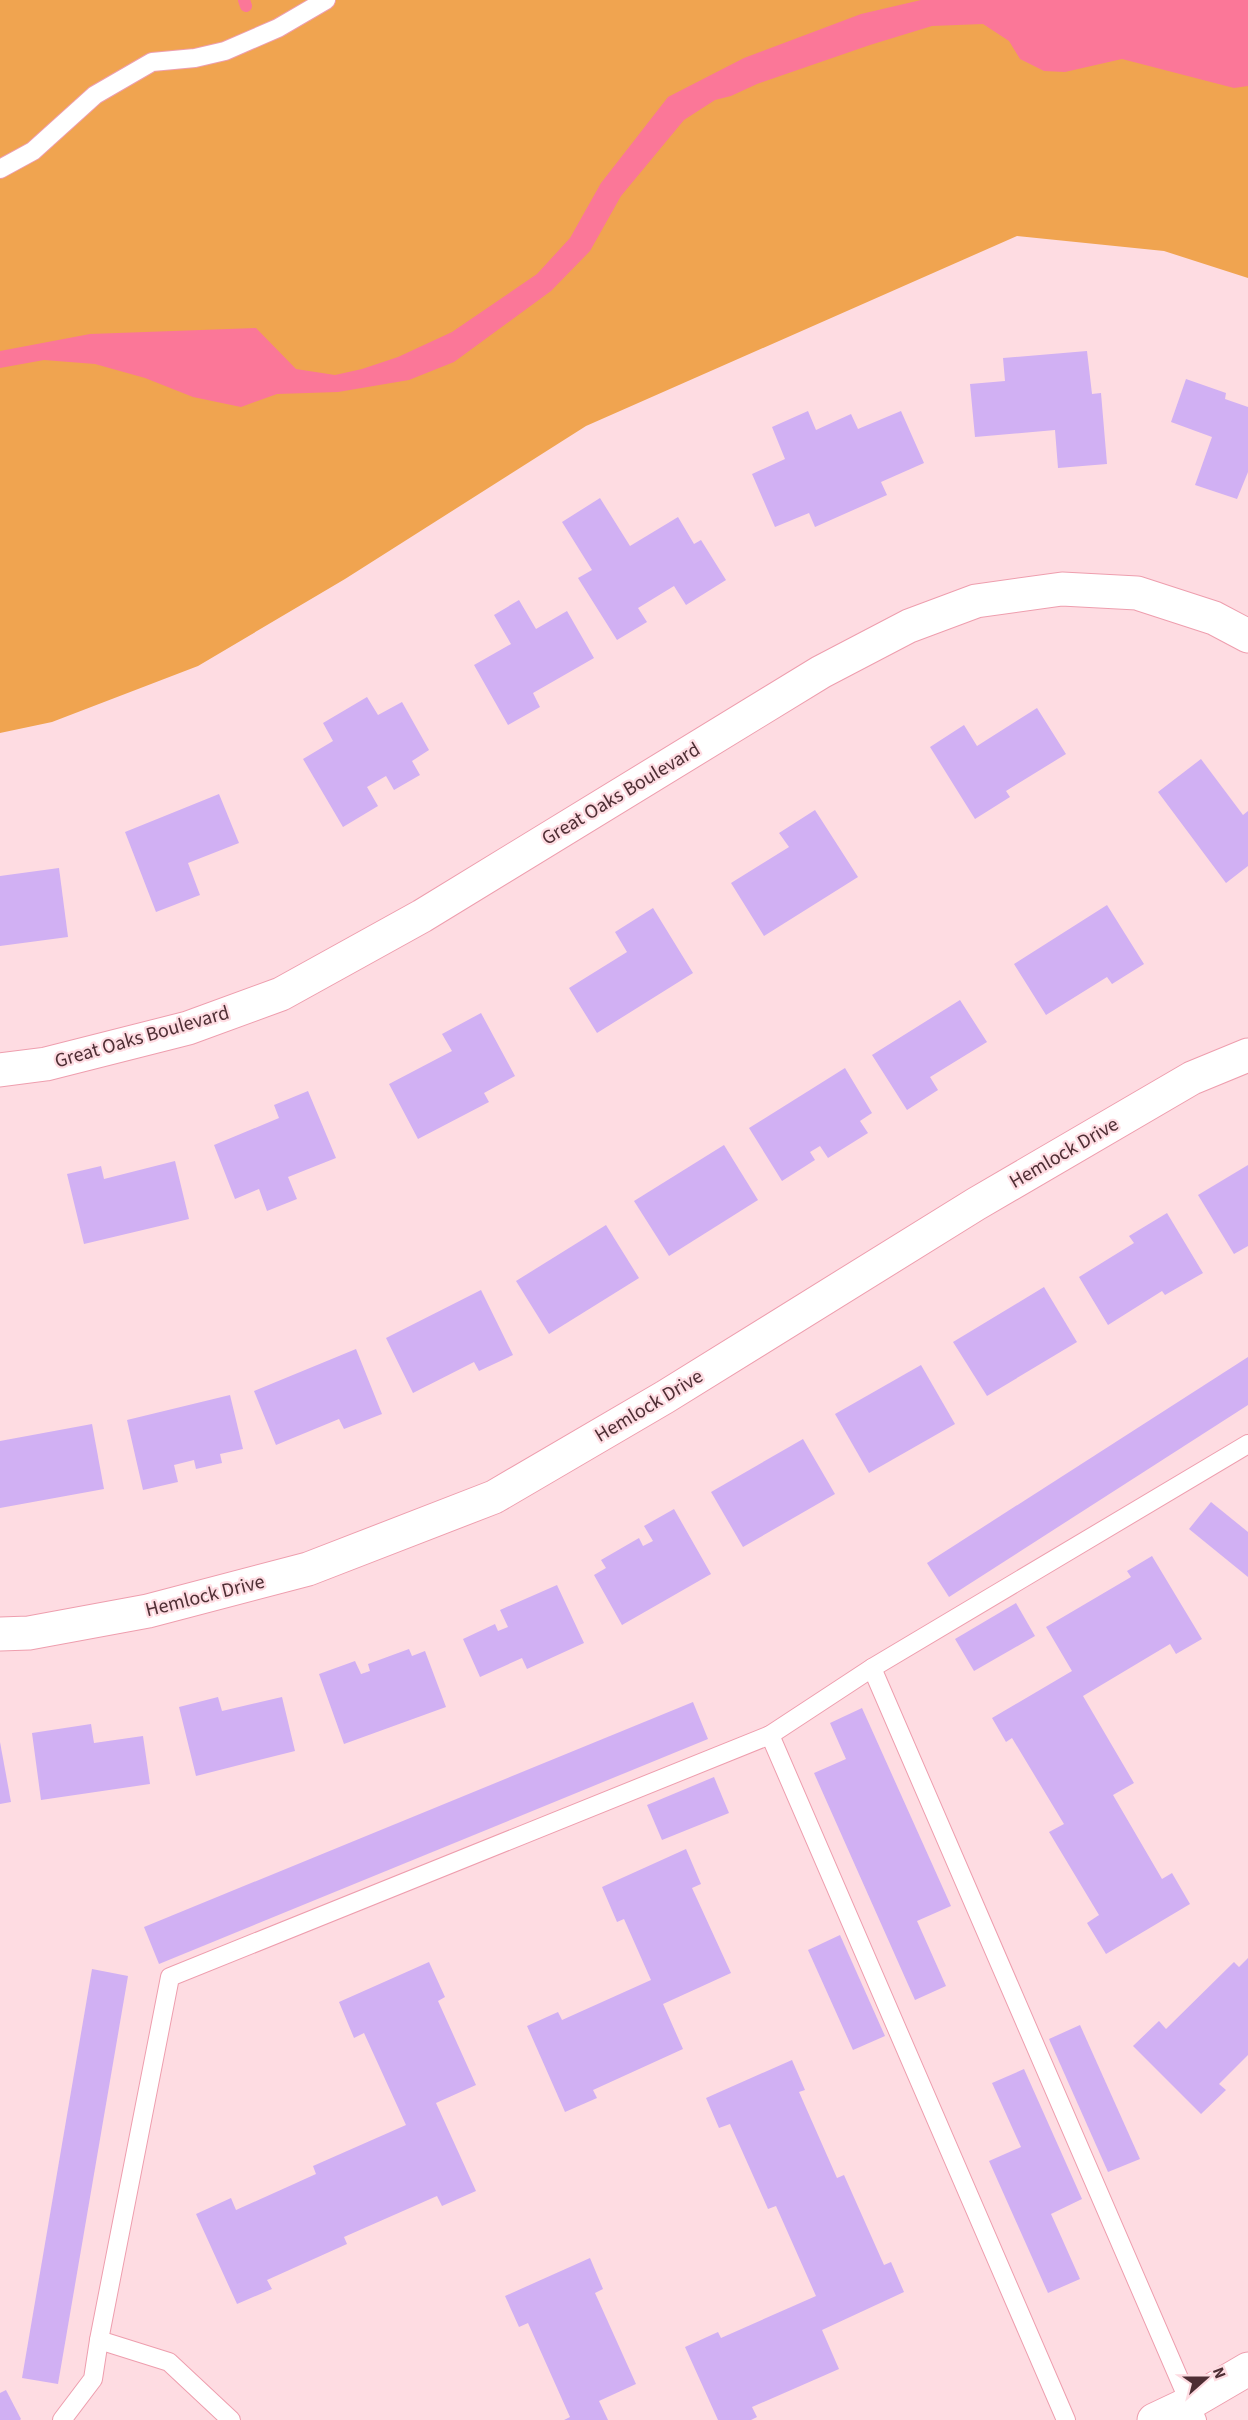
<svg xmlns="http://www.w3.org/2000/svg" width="1248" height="2420" font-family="'Source Sans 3',sans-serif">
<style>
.green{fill:#f0a450}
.water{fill:#fb7798}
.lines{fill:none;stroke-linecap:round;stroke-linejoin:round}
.stream{stroke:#fb7798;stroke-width:12}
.building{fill:#d1b0f3}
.lane-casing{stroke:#ee9eae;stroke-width:20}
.street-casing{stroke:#ee9eae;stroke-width:35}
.lane{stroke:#fff;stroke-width:18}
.street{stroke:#fff;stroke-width:33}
.labels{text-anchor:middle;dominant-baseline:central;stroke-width:4.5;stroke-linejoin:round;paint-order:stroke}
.street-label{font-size:20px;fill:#4e2e34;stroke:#fedce2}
</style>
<rect width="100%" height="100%" fill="#fedce2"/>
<!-- green -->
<polygon class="green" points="0,0 1248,0 1248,278 1164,251 1017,236 586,426 345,579 198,666 52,722 0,733"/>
<!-- water -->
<polygon class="water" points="921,0 1248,0 1248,86 1234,88 1122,59 1065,72 1044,71 1020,59 1009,41 983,24 932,26 870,45 757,84 731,96 715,100 684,120 621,196 590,251 551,291 454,362 409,380 338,392 277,394 241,407 193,397 145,378 95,364 44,360 0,368 0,351 90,334 256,328 296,369 335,375 362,369 398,357 452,332 537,274 570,238 601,183 668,97 744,58 861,14"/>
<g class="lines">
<!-- stream -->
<polyline class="stream" points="244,0 246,6"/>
</g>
<!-- building -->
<g class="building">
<polygon points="1087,351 1092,394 1101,393 1107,464 1058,468 1055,430 975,437 970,384 1005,381 1003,358"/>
<polygon points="1186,379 1226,393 1225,399 1248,407 1248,472 1237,499 1195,485 1212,437 1171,422"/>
<polygon points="808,411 816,430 851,414 858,429 901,411 924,463 881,482 887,495 815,527 809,513 775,527 752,474 785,459 772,427"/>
<polygon points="600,498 630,546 678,517 694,544 701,540 726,580 686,605 674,586 638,608 647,622 617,640 578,578 592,570 562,522"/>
<polygon points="519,600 536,629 567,611 594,658 533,693 540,707 508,725 474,665 511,644 494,615"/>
<polygon points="367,697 378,715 402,702 429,750 412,761 420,775 394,790 386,776 367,787 378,806 343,827 303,759 333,741 323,723"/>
<polygon points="1037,708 1066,754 1006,791 1010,797 975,819 930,747 964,725 977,746"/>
<polygon points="1201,759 1243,815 1248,811 1248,866 1226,883 1158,792"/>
<polygon points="219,794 239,843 188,863 200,895 156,912 125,832"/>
<polygon points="815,810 858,877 764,936 731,883 789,847 779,833"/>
<polygon points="59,868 68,937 0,946 0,876"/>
<polygon points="1107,905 1144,964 1112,984 1107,977 1046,1015 1014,964"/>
<polygon points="653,908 693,973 597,1033 569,988 627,952 615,932"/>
<polygon points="960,1000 987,1042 930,1077 938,1090 907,1110 872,1055"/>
<polygon points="481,1013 515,1076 484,1093 489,1102 418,1139 389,1084 452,1051 442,1034"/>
<polygon points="845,1068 872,1113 860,1121 868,1133 828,1158 820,1146 810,1152 815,1160 782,1181 749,1128"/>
<polygon points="308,1091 336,1158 288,1177 297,1199 267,1211 259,1189 235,1199 214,1145 279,1118 274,1105"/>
<polygon points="724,1145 758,1200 669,1256 634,1201"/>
<polygon points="175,1161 189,1219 84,1244 67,1174 101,1166 104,1179"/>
<polygon points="1248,1165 1248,1246 1234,1254 1198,1195"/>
<polygon points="1167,1213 1203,1273 1165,1295 1162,1291 1108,1325 1079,1277 1134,1243 1129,1236"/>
<polygon points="606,1225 639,1278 549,1334 516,1281"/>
<polygon points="1044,1287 1077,1342 987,1396 953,1342"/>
<polygon points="481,1290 513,1355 479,1371 474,1362 413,1393 386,1338"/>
<polygon points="356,1349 382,1414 344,1429 339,1419 276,1445 254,1391"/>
<polygon points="1248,1357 1248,1405 949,1597 927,1563"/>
<polygon points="921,1365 955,1424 869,1473 835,1414"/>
<polygon points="230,1395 243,1449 220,1454 222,1463 196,1469 194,1460 174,1465 178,1482 143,1490 127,1420"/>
<polygon points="92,1424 104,1489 0,1508 0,1441"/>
<polygon points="803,1439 835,1494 743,1547 711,1492"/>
<polygon points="1211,1502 1248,1532 1248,1577 1189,1529"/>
<polygon points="674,1509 711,1574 622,1625 594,1575 606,1568 601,1560 639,1538 643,1546 653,1541 644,1526"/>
<polygon points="1152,1556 1202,1639 1176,1654 1170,1644 1083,1696 1134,1783 1113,1795 1162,1879 1172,1873 1190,1904 1106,1954 1087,1923 1099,1915 1049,1832 1064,1824 1012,1738 1006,1742 992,1718 1072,1671 1046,1627 1131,1577 1127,1571"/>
<polygon points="557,1585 584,1643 527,1669 522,1658 480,1677 463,1639 495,1624 498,1631 508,1627 500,1610"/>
<polygon points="1016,1603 1035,1636 974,1671 955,1639"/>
<polygon points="409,1649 412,1656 425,1651 446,1707 344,1744 319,1674 355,1661 361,1674 370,1671 368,1664"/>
<polygon points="218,1697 222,1711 282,1697 295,1751 196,1776 179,1707"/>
<polygon points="693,1702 708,1739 159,1964 144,1927"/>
<polygon points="862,1708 951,1906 917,1921 946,1986 915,2000 814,1773 846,1759 830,1723"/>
<polygon points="91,1724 94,1743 143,1736 150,1784 41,1800 32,1733"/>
<polygon points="0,1742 11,1802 0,1804"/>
<polygon points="714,1777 729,1813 662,1840 647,1805"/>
<polygon points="686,1849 701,1884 692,1888 731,1973 663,2004 683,2049 593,2090 597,2098 565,2112 527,2026 558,2012 562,2020 651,1980 624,1919 617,1922 602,1887"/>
<polygon points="840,1935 885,2036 853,2050 808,1950"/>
<polygon points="1248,1958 1248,2055 1219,2084 1226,2090 1201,2114 1133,2046 1159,2021 1166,2029 1234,1962 1239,1967"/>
<polygon points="429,1962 445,1997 438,2001 476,2085 436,2103 476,2191 442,2206 437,2196 344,2237 347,2244 267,2280 272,2289 237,2304 196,2214 231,2198 236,2210 316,2174 313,2166 406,2125 364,2033 354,2038 339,2002"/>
<polygon points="92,1969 128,1976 58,2384 22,2378"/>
<polygon points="1080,2025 1140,2159 1108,2172 1049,2039"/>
<polygon points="792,2060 805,2090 799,2092 837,2178 844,2175 884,2265 891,2262 904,2292 822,2330 839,2369 752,2407 757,2417 751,2420 718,2420 685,2347 718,2332 721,2338 816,2296 776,2206 768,2209 730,2124 719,2128 706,2098"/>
<polygon points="1024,2069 1082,2199 1051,2214 1080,2279 1048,2293 989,2161 1021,2147 992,2083"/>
<polygon points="590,2258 603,2289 595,2293 636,2384 599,2401 608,2420 564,2420 570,2417 528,2323 519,2327 505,2296"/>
<polygon points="6,2390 21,2419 20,2420 0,2420 0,2393"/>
</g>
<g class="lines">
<!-- lane casing -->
<g class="lane-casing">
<g id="lane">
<polyline points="0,169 33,151 95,95 152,62 195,58 225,51 278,28 326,0"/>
<polyline points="872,1668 1248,1444"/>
<polyline points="770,1735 872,1668 1197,2420"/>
<polyline points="62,2420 93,2379 99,2340"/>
<polyline points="231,2420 169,2362 99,2340 170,1977 770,1735 1066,2420"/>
</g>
</g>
<!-- street casing -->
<g class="street-casing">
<g id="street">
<polyline points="0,1070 46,1064 188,1028 281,994 422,916 821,672 909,626 976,601 1062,589 1137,593 1214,618 1248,636"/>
<polyline points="0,1634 29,1633 148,1611 308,1569 494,1497 665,1397 976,1204 1192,1078 1248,1055"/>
<polyline points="1154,2420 1190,2403 1248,2369"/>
</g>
</g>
<!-- lane -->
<use href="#lane" class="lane"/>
<!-- street -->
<use href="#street" class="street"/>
</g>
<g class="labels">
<!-- street labels -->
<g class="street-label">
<text transform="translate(621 794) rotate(-31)">Great Oaks Boulevard</text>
<text transform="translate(142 1037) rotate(-16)">Great Oaks Boulevard</text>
<text transform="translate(1064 1153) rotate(-30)">Hemlock Drive</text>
<text transform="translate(649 1406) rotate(-31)">Hemlock Drive</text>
<text transform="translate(205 1596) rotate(-14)">Hemlock Drive</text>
</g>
</g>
<!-- north arrow -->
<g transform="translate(1206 2378) rotate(69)" stroke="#fedce2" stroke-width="4.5" paint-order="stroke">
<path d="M0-4.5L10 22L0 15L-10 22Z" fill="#4e2e34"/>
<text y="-9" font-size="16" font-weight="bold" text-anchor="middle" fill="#4e2e34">N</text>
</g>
</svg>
